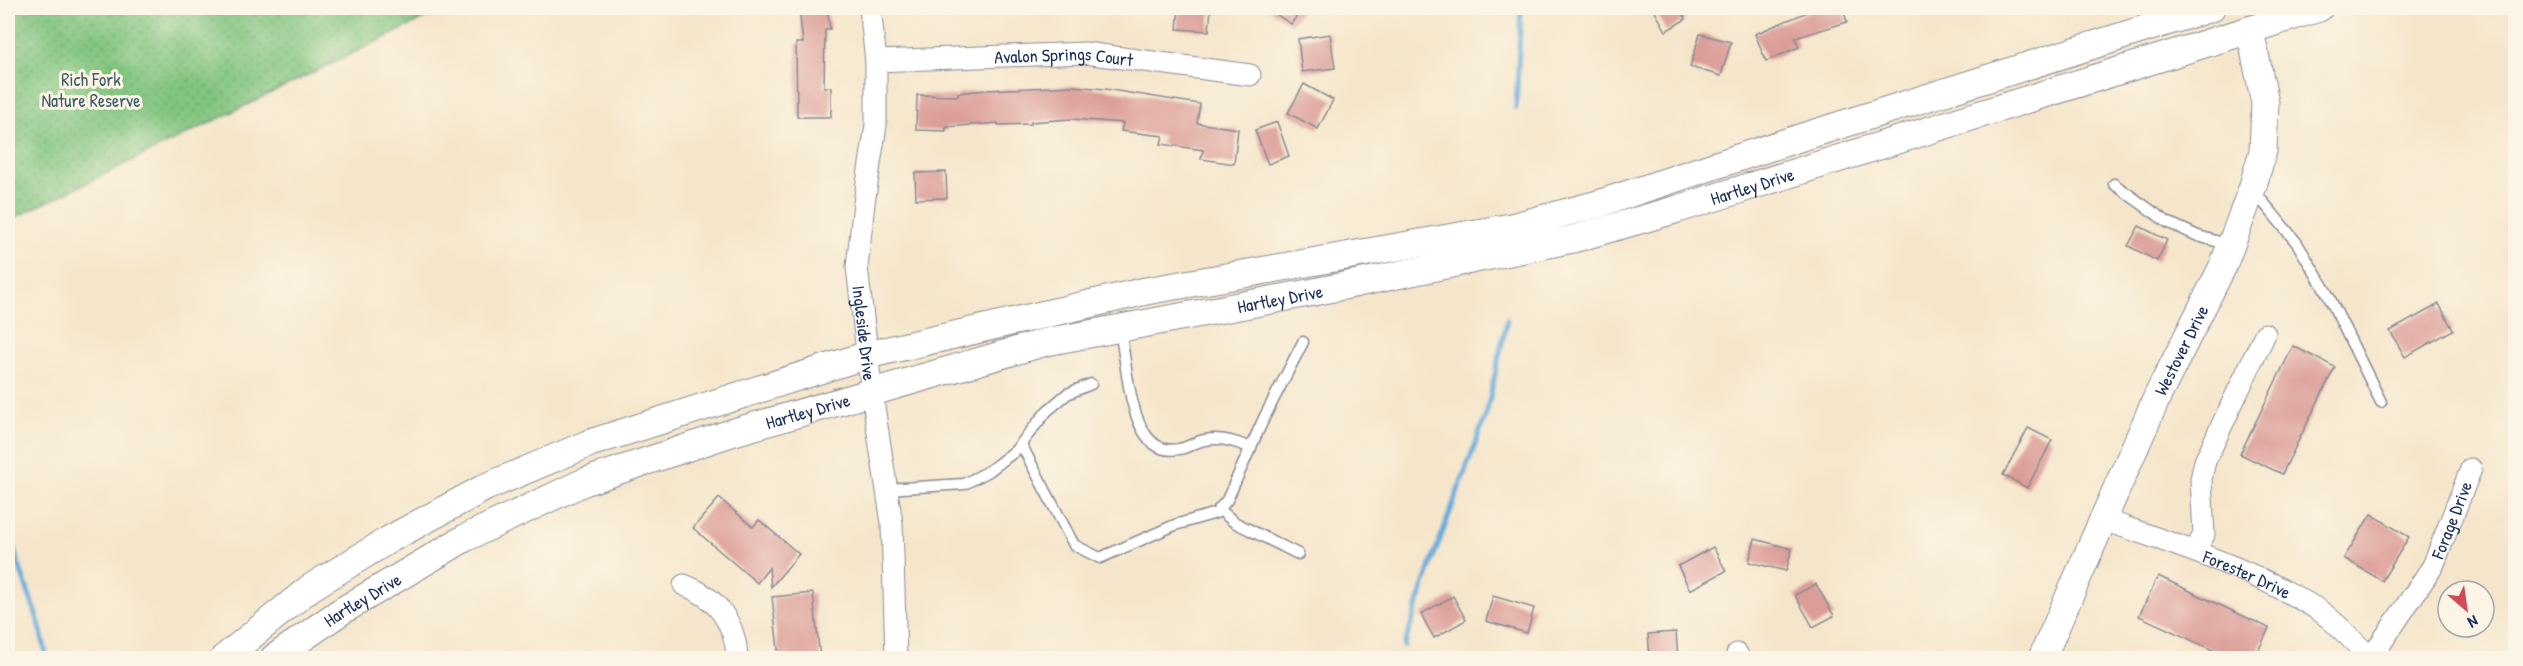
<svg xmlns="http://www.w3.org/2000/svg" width="2523" height="666" font-family="'Patrick Hand',sans-serif">
<style>
.park{fill:url(#park-dots);stroke:#4e7a6e;stroke-width:1.5}
.lines{fill:none;stroke-linecap:round;stroke-linejoin:round}
.stream{stroke:#64aada;stroke-width:5}
.building{fill:#db9d98}
.service-casing{stroke:#888a94;stroke-width:13}
.minor-casing{stroke:#888a94;stroke-width:23}
.tertiary-casing{stroke:#888a94;stroke-width:29}
.service{stroke:#fff;stroke-width:10}
.minor{stroke:#fff;stroke-width:21}
.tertiary{stroke:#fff;stroke-width:27}
.labels{text-anchor:middle;dominant-baseline:central;stroke-width:6;stroke-linejoin:round;paint-order:stroke}
.street-label{font-size:18px;fill:#1b2f5e;stroke:#fcf5e5}
.park-label{font-size:18px;fill:#3a5c68;stroke:#fcf5e5}
</style>
<defs>
<pattern id="park-dots" width="8" height="8" patternUnits="userSpaceOnUse" patternTransform="scale(1.5)"><rect width="8" height="8" fill="#81c57f"/><path d="M2 2h.1M6 6h.1" fill="none" stroke="#69a06b" stroke-width="1.8" stroke-linecap="round"/></pattern>
</defs>
<rect width="100%" height="100%" fill="#fcf5e5"/>
<filter id="ink" filterUnits="userSpaceOnUse"><feTurbulence type="fractalNoise" baseFrequency=".0167" numOctaves="2"/><feDisplacementMap in="SourceGraphic" scale="12" xChannelSelector="R" yChannelSelector="G"/><feConvolveMatrix kernelMatrix="1 2 1 2 8 2 1 2 1" color-interpolation-filters="sRGB"/></filter>
<filter id="wash" filterUnits="userSpaceOnUse"><feTurbulence type="fractalNoise" baseFrequency=".008" numOctaves="4" result="noise"/><feDisplacementMap in="SourceGraphic" scale="24" xChannelSelector="R" yChannelSelector="G"/><feGaussianBlur stdDeviation="1.35" result="paint"/><feColorMatrix in="noise" values="0 0 0 0 0 0 0 0 0 0 0 0 0 0 0 0 0 1.4 0 .05"/><feComposite in="paint" operator="in"/></filter>
<g filter="url(#wash)">
<rect width="100%" height="100%" fill="#f5e6cb"/>
<!-- park -->
<polygon class="park" points="8,8 446,8 8,221"/>
<g class="lines">
<!-- stream -->
<g class="stream">
<polyline points="1516,108 1521,8"/>
<polyline points="8,533 39,623 47,658"/>
<polyline points="1404,646 1432,561 1486,415 1507,320"/>
</g>
</g>
<g id="blocks">
<!-- building -->
<g class="building">
<polygon points="799,8 827,8 830,29 825,30 824,87 831,87 831,117 797,117 796,43 803,43"/>
<polygon points="1179,8 1211,8 1209,31 1177,29"/>
<polygon points="1267,8 1303,8 1291,24"/>
<polygon points="1653,8 1680,8 1686,19 1666,31"/>
<polygon points="1817,8 1843,8 1847,22 1795,38 1799,47 1766,61 1755,34"/>
<polygon points="1330,34 1335,68 1302,72 1298,39"/>
<polygon points="1700,34 1731,42 1721,76 1690,67"/>
<polygon points="1304,84 1333,100 1318,129 1288,113"/>
<polygon points="1073,86 1105,89 1200,104 1197,123 1238,129 1234,164 1201,159 1203,150 1161,144 1163,136 1121,131 1123,123 1071,119 1031,122 1031,124 998,125 998,123 946,127 946,131 916,130 917,95 958,96 958,93 986,90"/>
<polygon points="1277,122 1289,156 1268,164 1255,130"/>
<polygon points="946,172 947,198 916,199 915,173"/>
<polygon points="2139,226 2167,240 2157,261 2128,246"/>
<polygon points="2439,304 2453,330 2405,357 2390,331"/>
<polygon points="2293,346 2335,367 2282,474 2240,454"/>
<polygon points="2028,428 2052,440 2027,488 2003,475"/>
<polygon points="719,498 753,527 759,520 799,554 771,587 769,568 757,583 693,528"/>
<polygon points="2371,514 2409,537 2382,581 2344,558"/>
<polygon points="1755,539 1792,549 1786,571 1749,562"/>
<polygon points="1713,547 1726,571 1690,590 1678,566"/>
<polygon points="2158,576 2269,628 2255,658 2230,658 2139,616"/>
<polygon points="1816,584 1834,616 1813,627 1795,595"/>
<polygon points="813,593 820,658 779,658 772,597"/>
<polygon points="1453,596 1466,620 1434,638 1421,614"/>
<polygon points="1493,596 1534,608 1527,633 1486,621"/>
<polygon points="1676,632 1678,658 1650,658 1648,634"/>
</g>
</g>
</g>
<g filter="url(#ink)">
<use href="#blocks" fill-opacity="0" stroke="#888a94" stroke-width="1.5"/>
<g class="lines">
<!-- service casing -->
<g class="service-casing">
<g id="service">
<polyline points="2114,184 2167,222 2198,236 2230,245"/>
<polyline points="2254,191 2297,243 2327,293 2381,402"/>
<path d="M 1122,342 C 1128,373 1131,459 1179,449 C 1188,448 1196,441 1205,440 C 1222,437 1236,442 1251,448"/>
<polyline points="1021,444 1074,545 1100,558 1175,525 1216,513 1227,500 1264,418 1303,342"/>
<polyline points="887,489 964,484 989,471 1015,451 1047,411 1067,394 1091,384"/>
<polyline points="1219,509 1234,522 1298,554"/>
</g>
</g>
<!-- minor casing -->
<g class="minor-casing">
<g id="minor">
<path id="s1" d="M 870,8 L 876,61 L 876,125 L 864,203 L 857,267 L 872,394 L 892,523 L 896,658"/>
<path id="s2" d="M 876,61 L 1085,53 L 1250,75"/>
<path id="s3" d="M 2104,520 C 2176,545 2251,568 2317,609 C 2336,621 2354,643 2371,658 L 2433,566 L 2471,469"/>
<polyline points="2194,551 2204,535 2201,479 2205,461 2265,334"/>
<path d="M 684,585 C 717,597 736,624 737,658"/>
<polyline points="1737,654 1739,658"/>
</g>
</g>
<!-- tertiary casing -->
<g class="tertiary-casing">
<g id="tertiary">
<polyline points="224,658 310,588 390,539 486,487 590,443 867,355 1146,291 1511,227 1598,204 1777,145 2211,8"/>
<path id="s4" d="M 274,658 L 340,612 L 465,538 L 584,482 L 734,432 L 1046,342 L 1314,292 L 1573,239 L 1678,209 L 2319,8"/>
<path id="s5" d="M 2042,658 L 2158,395 L 2223,266 L 2252,189 L 2263,151 L 2265,103 L 2250,30"/>
</g>
</g>
<!-- service -->
<use href="#service" class="service"/>
<!-- minor -->
<use href="#minor" class="minor"/>
<!-- tertiary -->
<use href="#tertiary" class="tertiary"/>
</g>
</g>
<g class="labels">
<!-- street labels -->
<g class="street-label">
<text stroke="none"><textPath href="#s2" startOffset="188">Avalon Springs Court</textPath></text>
<text stroke="none"><textPath href="#s4" startOffset="1564">Hartley Drive</textPath></text>
<text stroke="none"><textPath href="#s4" startOffset="1078">Hartley Drive</textPath></text>
<text stroke="none"><textPath href="#s1" startOffset="327">Ingleside Drive</textPath></text>
<text stroke="none"><textPath href="#s5" startOffset="338">Westover Drive</textPath></text>
<text stroke="none"><textPath href="#s4" startOffset="592">Hartley Drive</textPath></text>
<text stroke="none"><textPath href="#s3" startOffset="465">Forage Drive</textPath></text>
<text stroke="none"><textPath href="#s3" startOffset="153">Forester Drive</textPath></text>
<text stroke="none"><textPath href="#s4" startOffset="106">Hartley Drive</textPath></text>
</g>
<!-- park labels -->
<g class="park-label">
<text x="91" y="79">Rich Fork<tspan x="91" dy="21">Nature Reserve</tspan></text>
</g>
</g>
<!-- margin -->
<rect width="2523" height="666" fill="none" stroke="#fcf5e5" stroke-width="30"/>
<!-- north arrow -->
<g transform="translate(2466 609) rotate(151)"><circle r="28" fill="#fcf5e5" stroke="#a2a6af" stroke-width="1.5"/>
<path d="M0-4.5L10 22L0 15L-10 22Z" fill="#d1495b"/>
<text y="-9" font-size="16" font-weight="bold" text-anchor="middle" fill="#1b2f5e">N</text>
</g>
</svg>
